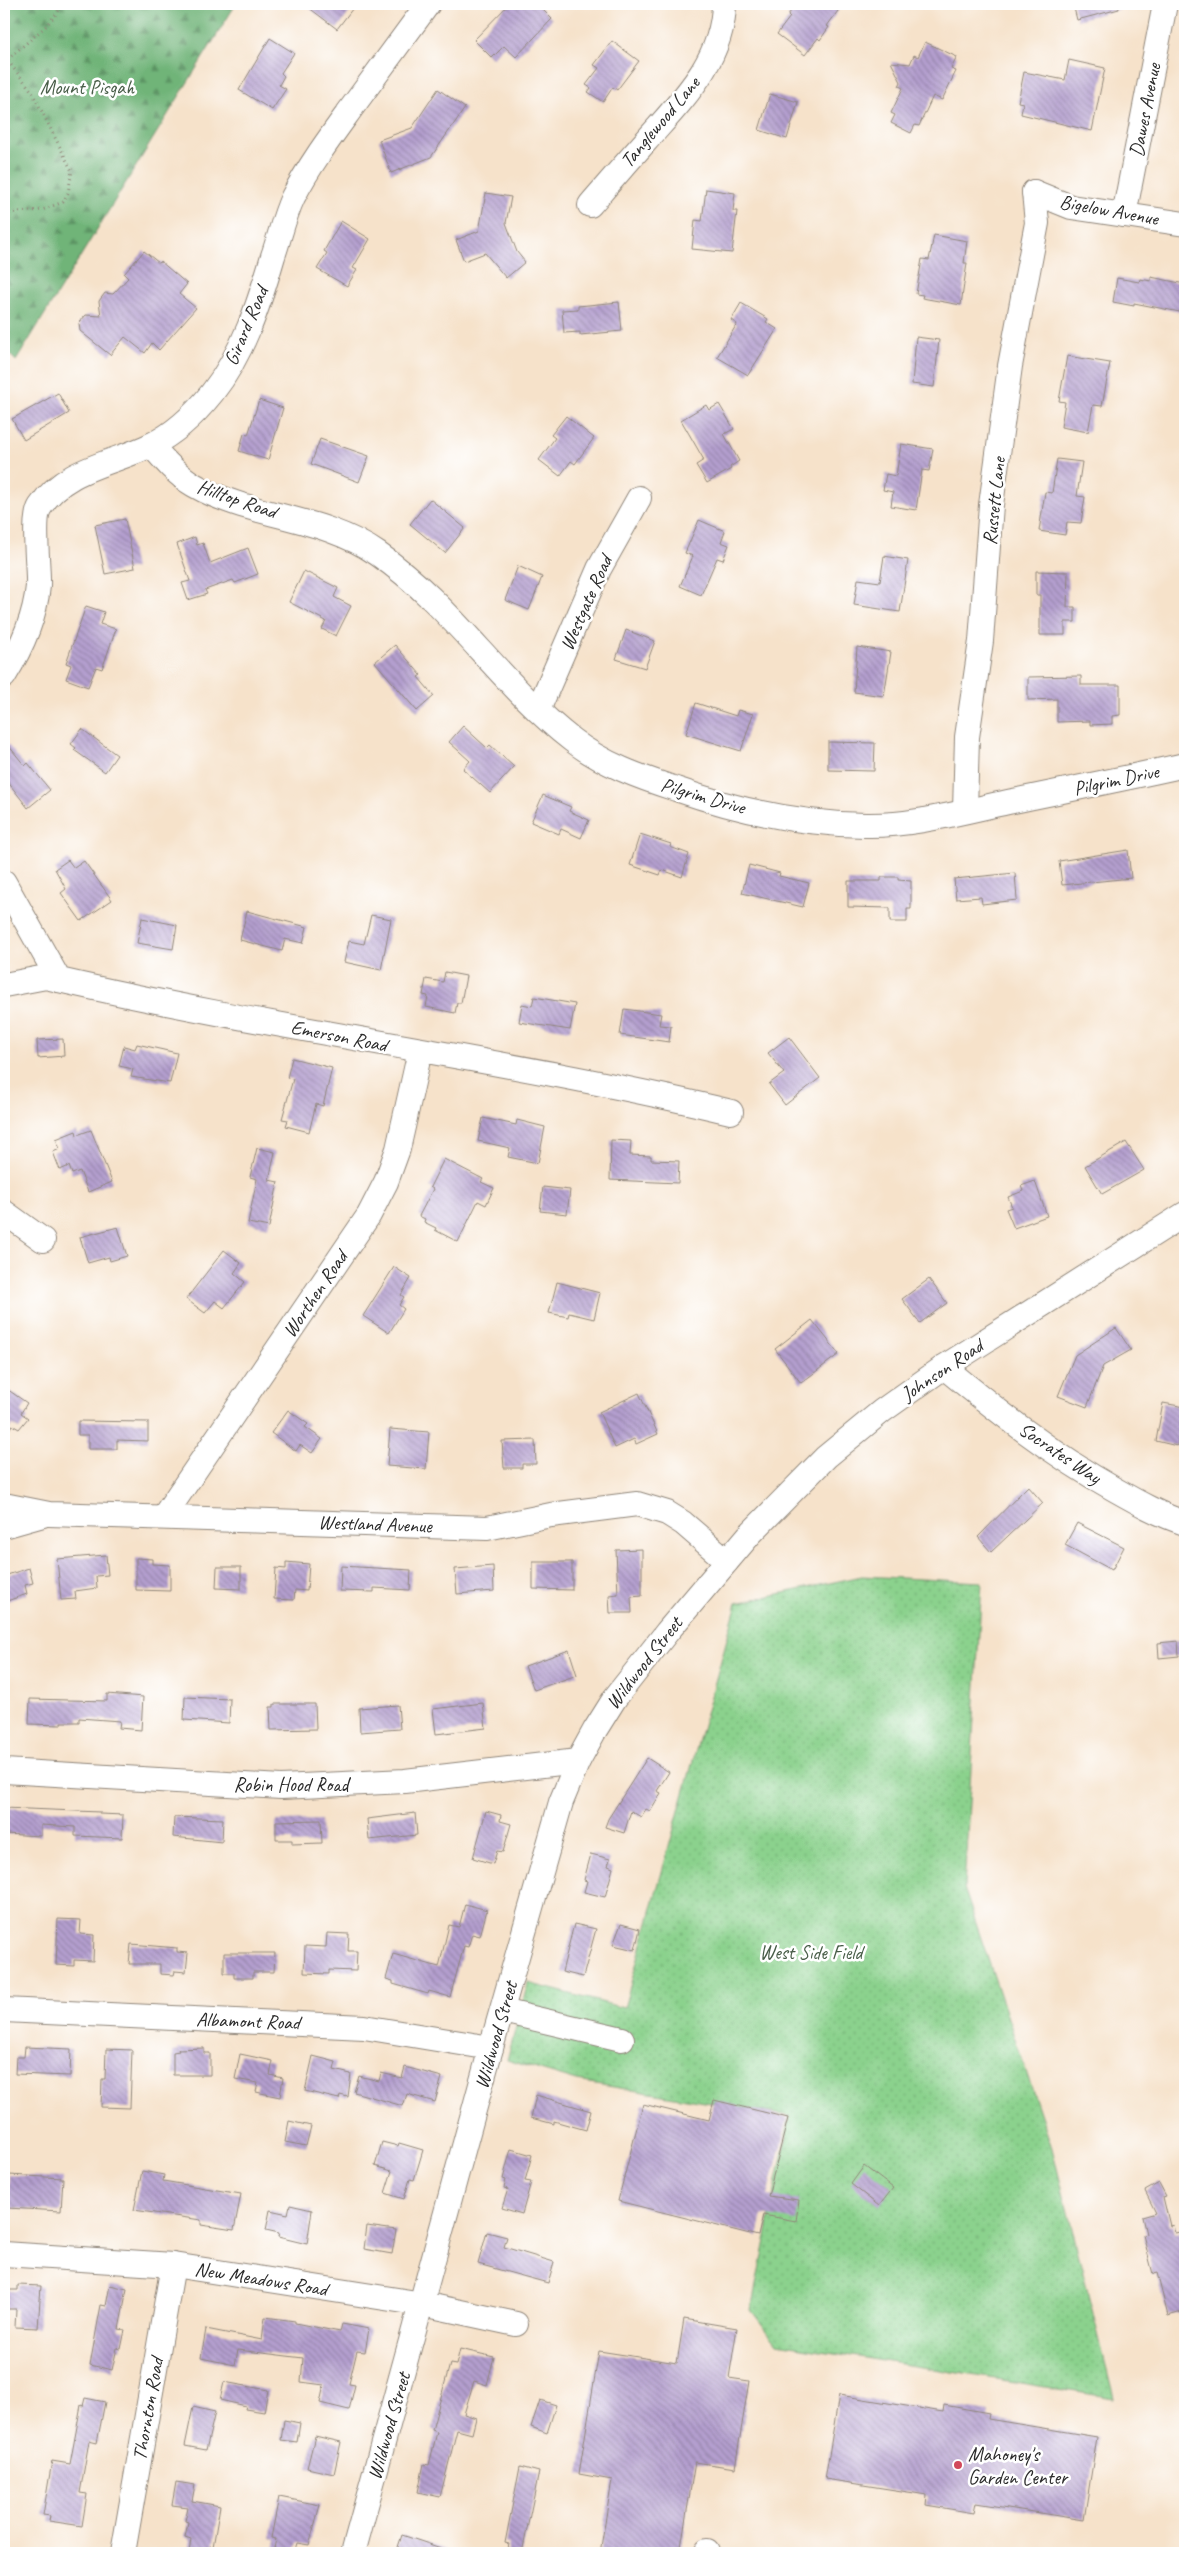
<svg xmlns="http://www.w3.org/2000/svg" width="1189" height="2557" font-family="Caveat,sans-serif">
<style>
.forest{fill:url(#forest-firs);stroke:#4e7052}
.park{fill:url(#park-dots);stroke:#5b7e5c}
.building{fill:url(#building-back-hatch)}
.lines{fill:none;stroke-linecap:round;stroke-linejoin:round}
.minor-casing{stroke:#90867a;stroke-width:26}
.path{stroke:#90867a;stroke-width:3;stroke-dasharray:1 4;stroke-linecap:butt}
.minor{stroke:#fff;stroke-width:24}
.poi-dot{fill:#d1495b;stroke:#fff;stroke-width:2}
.labels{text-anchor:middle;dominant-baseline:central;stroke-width:5;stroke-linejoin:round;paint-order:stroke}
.park-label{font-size:20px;fill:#485d48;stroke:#fff}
.street-label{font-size:20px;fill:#2b2b2b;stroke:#fff}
.poi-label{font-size:20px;fill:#2b2b2b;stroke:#fff;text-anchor:start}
</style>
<defs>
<pattern id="forest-firs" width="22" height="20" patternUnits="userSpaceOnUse" patternTransform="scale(1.25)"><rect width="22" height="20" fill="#70b478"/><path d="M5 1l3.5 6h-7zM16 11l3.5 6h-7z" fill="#5c9363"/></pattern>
<pattern id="park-dots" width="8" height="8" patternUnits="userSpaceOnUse" patternTransform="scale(1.25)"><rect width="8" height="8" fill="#8bd28d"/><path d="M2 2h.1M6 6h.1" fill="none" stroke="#78b47a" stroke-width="1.8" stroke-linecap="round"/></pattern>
<pattern id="building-back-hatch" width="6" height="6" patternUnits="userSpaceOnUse" patternTransform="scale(1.25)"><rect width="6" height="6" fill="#b49fcf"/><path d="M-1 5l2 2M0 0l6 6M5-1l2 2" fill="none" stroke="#9382a8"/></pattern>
</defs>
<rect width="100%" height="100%" fill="#fff"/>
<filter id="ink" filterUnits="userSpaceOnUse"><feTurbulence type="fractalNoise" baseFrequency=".02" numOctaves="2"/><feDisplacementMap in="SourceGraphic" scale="10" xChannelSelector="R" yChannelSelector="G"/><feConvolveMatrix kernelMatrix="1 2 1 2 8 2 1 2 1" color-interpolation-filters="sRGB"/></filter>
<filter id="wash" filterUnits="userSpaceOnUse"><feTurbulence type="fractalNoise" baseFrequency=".0096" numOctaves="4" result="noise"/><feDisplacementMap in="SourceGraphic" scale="20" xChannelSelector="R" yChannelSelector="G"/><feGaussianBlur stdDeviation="1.12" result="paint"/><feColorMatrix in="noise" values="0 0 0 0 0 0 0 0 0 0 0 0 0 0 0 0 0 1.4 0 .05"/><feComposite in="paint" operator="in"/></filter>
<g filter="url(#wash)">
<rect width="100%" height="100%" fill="#f6e2ca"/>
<!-- forest -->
<polygon class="forest" points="4,4 236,4 16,361 4,349"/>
<!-- park -->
<polygon class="park" points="862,1576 982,1582 964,1888 1052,2148 1114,2398 777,2344 751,2310 790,2116 577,2081 507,2060 528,1983 624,2008 737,1603"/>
<g id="blocks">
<!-- building -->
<g class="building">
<polygon points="304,4 356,4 337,29"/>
<polygon points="509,4 537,4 552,19 516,57 504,46 492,58 474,40"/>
<polygon points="796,4 843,4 827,26 829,27 820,40 818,38 805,55 777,34 790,17 788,15"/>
<polygon points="1073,4 1118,4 1119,9 1077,20"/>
<polygon points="270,38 294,53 281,73 284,76 279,85 286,89 272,110 239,90"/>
<polygon points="612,41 639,61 617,90 613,87 603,102 588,92 591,88 586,85 599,68 594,65"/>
<polygon points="925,42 957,57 951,69 956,71 942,100 933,96 919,126 915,125 911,133 891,123 895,115 891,113 903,88 899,86 901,82 891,62 910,64 914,55 918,57"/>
<polygon points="1069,60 1105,68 1092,131 1021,114 1023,103 1018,102 1024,72 1065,80"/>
<polygon points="438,89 465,108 431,157 391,173 379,140 412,128"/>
<polygon points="770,94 798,102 787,139 759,130"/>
<polygon points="706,189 735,193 733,211 737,211 732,253 692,249 695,220 702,221"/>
<polygon points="486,193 511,197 506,223 517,252 525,262 506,278 485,253 464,261 456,240 479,231"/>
<polygon points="341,221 370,239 353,268 357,270 347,286 317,269 327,253 324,251"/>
<polygon points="934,235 967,241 964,263 967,263 961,305 922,298 923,295 916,294 922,259 929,260"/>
<polygon points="144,251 159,263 160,261 187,284 179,294 196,308 159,350 152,343 145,353 125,337 110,355 80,331 79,323 86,315 101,316 99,301 105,293 113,294 128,278 124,274"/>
<polygon points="1151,277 1185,284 1185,313 1134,303 1134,306 1113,302 1117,278 1139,282 1140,279 1151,281"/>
<polygon points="619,302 622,331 580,335 580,332 564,333 562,310 578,309 578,306"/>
<polygon points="741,303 768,319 766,322 777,329 748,375 717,357 737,324 731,320"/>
<polygon points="916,337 939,340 934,387 912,384"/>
<polygon points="1067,356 1110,363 1102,406 1093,405 1088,432 1061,427 1065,402 1059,401"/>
<polygon points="58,393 69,413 24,440 12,419"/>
<polygon points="259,400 283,408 268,460 239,451 244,434 248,435"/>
<polygon points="719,404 734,429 724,434 739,461 730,467 731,469 707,483 696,465 704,460 681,420 706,405 709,410"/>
<polygon points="566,416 594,438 575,464 571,461 560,476 539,460 555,438 551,435"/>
<polygon points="320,439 369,456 359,482 311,464"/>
<polygon points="901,444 933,449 929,471 922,470 916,510 891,506 893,492 883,490 886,474 896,476"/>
<polygon points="1057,459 1082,462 1077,496 1085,497 1081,523 1067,522 1065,535 1039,531 1045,492 1052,493"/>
<polygon points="430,499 465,528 445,553 410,524"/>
<polygon points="125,519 135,568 105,574 95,525"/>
<polygon points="699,520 725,531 721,542 729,545 723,560 717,558 701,595 680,586 693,556 685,553"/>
<polygon points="195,537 197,545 203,543 210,563 248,548 258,574 235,583 233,580 205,590 207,594 188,600 182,583 190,581 177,544"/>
<polygon points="884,556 908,560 900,612 854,605 858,579 880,582"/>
<polygon points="518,566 542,577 529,610 505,600"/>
<polygon points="304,571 338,588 334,597 351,606 336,636 322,629 326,621 289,602"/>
<polygon points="1036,571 1068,572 1067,607 1075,607 1075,622 1065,622 1065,635 1040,635 1040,595 1036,595"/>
<polygon points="86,606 104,612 100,624 116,629 102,669 96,667 88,687 66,679 71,665 66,663"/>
<polygon points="626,630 655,641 645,668 616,659"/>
<polygon points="395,645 421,675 418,677 434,696 417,711 375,662"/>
<polygon points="857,647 891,652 884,696 854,692"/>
<polygon points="1081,676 1081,685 1120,685 1120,715 1112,716 1112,724 1090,725 1090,721 1057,722 1057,699 1028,700 1028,677"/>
<polygon points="696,703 736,716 738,710 753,714 741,751 686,734"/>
<polygon points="463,726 487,748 490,745 514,767 490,793 463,769 470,761 449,742"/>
<polygon points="82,729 117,755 105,772 74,750 76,748 71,744"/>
<polygon points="4,740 25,766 28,763 50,790 28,808 4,777"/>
<polygon points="828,742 875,743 874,771 828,770"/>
<polygon points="543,795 571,807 569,811 589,820 581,838 561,829 559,834 531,822"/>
<polygon points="640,834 671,844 670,847 689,854 682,877 662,870 660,875 630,865"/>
<polygon points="1128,850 1131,878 1062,885 1059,861"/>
<polygon points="68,860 74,868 84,861 112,900 81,921 61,893 66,889 55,869"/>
<polygon points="749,865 780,873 779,876 809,883 803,907 742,893"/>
<polygon points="1015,873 1017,900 982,904 981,897 956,899 954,879"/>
<polygon points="881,877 898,877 898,880 911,881 911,909 907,909 907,922 890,922 890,908 848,907 848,881 881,881"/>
<polygon points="247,911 307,927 303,943 285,939 282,951 240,940"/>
<polygon points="371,915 391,919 381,970 344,962 349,941 364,944"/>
<polygon points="142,918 177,925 173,949 137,943"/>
<polygon points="445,972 466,976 461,1003 457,1003 455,1013 426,1007 428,996 423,995 426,979 443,982"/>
<polygon points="534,997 575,1004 570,1030 519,1022 522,1004 532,1006"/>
<polygon points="624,1009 661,1014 659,1025 671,1026 669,1042 620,1035"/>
<polygon points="789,1037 820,1078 785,1105 769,1084 784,1073 768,1053"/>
<polygon points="63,1039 64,1056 38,1058 37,1040"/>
<polygon points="137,1044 177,1053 170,1083 131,1077 133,1069 119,1066 124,1046 135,1049"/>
<polygon points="292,1058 332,1068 323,1106 316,1104 309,1132 286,1126 288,1120 282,1119 293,1079 287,1078"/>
<polygon points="483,1118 516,1125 517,1120 545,1127 538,1163 508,1157 510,1148 478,1141"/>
<polygon points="91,1130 112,1182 88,1192 80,1171 72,1174 69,1166 60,1170 53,1152 60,1149 56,1139 76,1131 77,1135"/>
<polygon points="611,1140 631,1141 630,1155 651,1156 651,1160 679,1161 678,1183 610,1180"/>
<polygon points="1126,1142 1144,1170 1102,1194 1085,1166"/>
<polygon points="257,1148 275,1152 269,1180 278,1182 269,1227 248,1223 257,1179 250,1177"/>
<polygon points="444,1159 483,1179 481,1182 494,1188 486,1205 478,1201 458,1242 435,1230 436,1228 424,1222 425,1219 419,1216 433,1189 430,1187"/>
<polygon points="1035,1181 1047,1216 1014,1228 1006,1209 1012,1207 1008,1197 1023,1191 1021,1186"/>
<polygon points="543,1187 570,1190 567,1214 540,1211"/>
<polygon points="118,1227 127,1256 110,1261 109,1257 88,1263 80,1237"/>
<polygon points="224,1250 241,1263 234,1273 245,1282 224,1308 215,1301 205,1313 186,1299"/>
<polygon points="394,1267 411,1278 401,1295 404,1297 399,1305 404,1309 389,1333 363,1316"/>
<polygon points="929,1279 947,1303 920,1323 902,1299"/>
<polygon points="557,1282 600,1293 594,1319 569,1313 568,1317 549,1313"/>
<polygon points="812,1320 839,1354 801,1383 775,1349"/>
<polygon points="1116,1328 1131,1350 1103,1366 1087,1407 1058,1396 1075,1355"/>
<polygon points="4,1387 27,1403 21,1413 28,1418 19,1429 12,1425 4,1437"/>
<polygon points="639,1393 658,1434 636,1444 634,1439 615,1448 599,1412"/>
<polygon points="1163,1403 1185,1407 1185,1441 1178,1440 1177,1446 1156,1441"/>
<polygon points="288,1410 308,1424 305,1427 322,1439 312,1453 300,1445 296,1451 271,1433"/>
<polygon points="78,1421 148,1422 148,1441 117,1440 117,1449 88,1449 88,1435 78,1435"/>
<polygon points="390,1429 429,1432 426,1469 387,1466"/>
<polygon points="535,1440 536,1464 522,1464 522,1468 504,1468 502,1441"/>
<polygon points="1028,1486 1043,1503 991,1552 978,1537"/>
<polygon points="1077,1523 1124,1547 1112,1570 1065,1545"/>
<polygon points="642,1549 642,1596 631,1597 632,1613 610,1613 609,1595 618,1594 616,1550"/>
<polygon points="106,1555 108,1575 96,1576 97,1588 75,1591 76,1599 61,1600 57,1559"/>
<polygon points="136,1558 152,1559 152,1564 170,1565 170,1591 136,1590"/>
<polygon points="286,1562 309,1564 307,1591 295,1590 294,1600 274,1599 276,1568 286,1569"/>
<polygon points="533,1562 572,1562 572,1590 533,1589"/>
<polygon points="341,1566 411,1570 410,1590 374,1588 374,1592 340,1591"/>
<polygon points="493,1566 494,1591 457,1594 455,1569"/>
<polygon points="217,1567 241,1567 241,1589 216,1588"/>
<polygon points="29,1568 33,1583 25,1585 27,1594 4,1602 4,1576"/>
<polygon points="1178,1641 1179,1656 1159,1658 1158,1643"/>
<polygon points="569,1650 577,1675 534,1690 525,1666"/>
<polygon points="107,1694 143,1697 141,1730 119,1728 120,1721 79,1718 79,1722 61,1722 61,1725 29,1724 30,1699 107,1701"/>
<polygon points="185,1697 230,1699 229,1723 184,1720"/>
<polygon points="483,1703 486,1728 436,1734 433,1709"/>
<polygon points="274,1704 315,1704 316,1729 271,1730 270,1707 274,1707"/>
<polygon points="398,1705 400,1729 360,1732 359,1708"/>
<polygon points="647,1758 669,1772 657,1791 661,1793 650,1811 646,1809 641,1817 631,1811 624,1833 605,1827 608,1819"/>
<polygon points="4,1808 100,1812 100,1814 123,1815 122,1838 75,1836 75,1827 41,1825 41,1836 4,1834"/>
<polygon points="486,1811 501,1815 500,1821 511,1824 503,1852 497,1851 493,1864 473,1858"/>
<polygon points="415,1813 417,1835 369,1840 367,1819"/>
<polygon points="174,1817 223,1819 222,1842 173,1837"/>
<polygon points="321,1820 322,1843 292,1844 292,1840 276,1840 276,1821"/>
<polygon points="591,1854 610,1859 608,1866 613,1868 605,1897 584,1892 587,1881 584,1880"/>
<polygon points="465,1904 487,1910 480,1936 472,1934 468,1947 464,1946 450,1997 429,1991 428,1994 393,1984 393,1981 386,1979 393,1954 439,1967 449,1925 459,1927"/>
<polygon points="58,1919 81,1920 80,1934 94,1935 93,1961 74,1960 74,1966 56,1965"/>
<polygon points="574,1924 596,1929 583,1977 562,1972"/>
<polygon points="621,1924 640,1929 635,1950 613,1945"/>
<polygon points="327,1933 349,1934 348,1951 357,1951 356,1971 329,1970 329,1974 304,1973 305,1946 326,1947"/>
<polygon points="131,1944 177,1948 177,1952 188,1953 186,1972 175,1971 174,1975 160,1974 160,1964 129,1964"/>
<polygon points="224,1953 275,1953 274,1972 253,1972 253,1978 234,1978 234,1973 224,1973"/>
<polygon points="25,2047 71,2049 70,2076 15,2074 16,2057 24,2057"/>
<polygon points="204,2048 204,2053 210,2053 210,2075 173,2075 173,2052 179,2051 178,2049"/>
<polygon points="106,2049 132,2050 130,2108 101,2107 102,2079 105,2079"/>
<polygon points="240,2054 273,2061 270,2075 283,2078 280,2097 256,2092 258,2083 235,2079"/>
<polygon points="313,2056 336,2062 334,2070 351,2074 348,2097 340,2095 339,2099 305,2091"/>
<polygon points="405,2067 442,2077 435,2102 407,2094 403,2106 354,2092 359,2076 379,2081 381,2073 402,2078"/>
<polygon points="536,2095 591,2111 586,2130 554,2121 554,2124 531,2118"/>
<polygon points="714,2100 788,2118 768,2196 799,2200 796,2221 763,2215 758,2236 618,2201 643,2104 709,2120"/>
<polygon points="289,2121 311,2126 306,2146 285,2142"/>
<polygon points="382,2142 398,2146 399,2143 423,2150 414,2180 410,2179 404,2199 385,2193 392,2171 375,2166"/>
<polygon points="511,2149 532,2155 525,2181 531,2182 522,2214 502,2208 508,2189 504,2188 506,2180 503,2179"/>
<polygon points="864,2166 893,2188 879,2206 851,2184"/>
<polygon points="142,2171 164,2175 163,2181 241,2194 234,2230 201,2225 201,2220 134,2210"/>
<polygon points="9,2175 63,2178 61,2211 7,2208"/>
<polygon points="1159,2183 1166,2196 1163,2197 1170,2226 1173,2225 1175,2233 1180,2232 1185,2252 1185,2311 1168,2316 1157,2273 1153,2274 1143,2235 1146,2234 1142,2217 1156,2213 1145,2191"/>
<polygon points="290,2205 312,2210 307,2244 278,2237 279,2233 266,2230 270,2210 288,2214"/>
<polygon points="367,2226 396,2230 392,2254 364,2249"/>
<polygon points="487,2232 507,2237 504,2247 554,2262 548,2283 478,2264"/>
<polygon points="18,2285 41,2286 38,2328 15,2327 16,2309 4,2309 4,2290 18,2290"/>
<polygon points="110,2285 127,2289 119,2329 125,2330 121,2349 117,2348 112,2370 90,2365 101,2305 106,2306"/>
<polygon points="265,2317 295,2321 295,2323 340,2332 342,2324 369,2329 365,2352 357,2351 349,2384 355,2385 349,2410 320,2403 324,2385 301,2382 303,2358 238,2350 235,2365 201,2358 206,2329 262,2340"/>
<polygon points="684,2319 737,2328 729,2378 749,2381 735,2468 695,2462 680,2553 600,2553 612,2480 579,2474 599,2351 677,2363"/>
<polygon points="460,2349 494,2357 487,2385 474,2381 464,2414 476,2418 472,2434 457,2430 440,2497 418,2492 424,2464 429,2465 437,2432 432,2430 450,2364 456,2365"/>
<polygon points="224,2382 268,2390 264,2412 245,2409 246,2406 220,2400"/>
<polygon points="839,2395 943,2412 944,2405 989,2413 988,2419 1097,2437 1084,2520 976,2503 974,2513 926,2505 927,2495 825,2479"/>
<polygon points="85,2398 105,2402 97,2443 89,2441 80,2493 87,2494 82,2526 49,2521 50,2516 43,2515 52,2461 70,2464 81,2405 83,2406"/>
<polygon points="540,2400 556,2405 547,2433 531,2427"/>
<polygon points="193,2407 215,2412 206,2450 185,2446"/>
<polygon points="284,2420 300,2423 297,2442 281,2440"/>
<polygon points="315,2436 341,2442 334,2474 307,2468"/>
<polygon points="520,2467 539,2472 522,2553 507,2553 509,2544 505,2543"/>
<polygon points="176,2482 195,2485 192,2501 220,2506 213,2547 210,2546 209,2553 189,2553 191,2539 185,2537 188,2522 185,2521 188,2507 172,2505"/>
<polygon points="279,2497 320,2505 309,2545 297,2543 294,2553 273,2553 276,2539 271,2538"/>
<polygon points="402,2535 447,2550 447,2553 396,2553"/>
</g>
</g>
</g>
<g filter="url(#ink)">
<use href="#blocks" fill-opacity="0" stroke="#90867a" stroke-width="1"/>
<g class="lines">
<!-- minor casing -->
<g class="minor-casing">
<g id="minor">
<polyline points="1034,192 1071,207 1185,224"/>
<path d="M 590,205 C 609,183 627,162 646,141 C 681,101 723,61 724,4"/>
<polyline points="1124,215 1165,4"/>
<path d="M 151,445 C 164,460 177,475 194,485 C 251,518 322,515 378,554 C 452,605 501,685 572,740 C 603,764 639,777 676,789 C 736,810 801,824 865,825 C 913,826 961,812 1008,802 C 1067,790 1127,778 1185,765"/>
<path d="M 4,676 C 21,649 35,618 38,586 C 39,569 32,519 40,507 C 65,468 112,464 151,445 C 174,434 196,413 212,393 C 243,354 259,304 273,256 C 280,236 284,216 293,197 C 310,164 332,135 353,106 C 378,72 403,38 428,4"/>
<polyline points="538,710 599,569 639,498"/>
<polyline points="965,811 967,737 981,641 991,505 1010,366 1037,223 1034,192"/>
<path d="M 4,882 L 59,980 C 281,1031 509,1059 731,1112"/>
<polyline points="4,985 46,977 59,980"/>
<polyline points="4,1212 43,1240"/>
<path d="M 944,1367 C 1000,1413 1050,1453 1114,1489 C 1137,1502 1160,1515 1185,1523"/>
<polyline points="4,1505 49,1514 487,1528 551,1515 637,1504 667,1513 683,1523 727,1561"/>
<polyline points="164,1516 369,1215 386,1182 398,1149 420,1051"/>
<polyline points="4,1526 43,1515"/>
<polyline points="4,1771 281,1787 405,1781 578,1761"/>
<polyline points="4,2010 364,2027 491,2048"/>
<polyline points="502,2011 622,2039"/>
<polyline points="4,2254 173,2265 423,2304 516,2324"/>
<polyline points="123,2553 173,2265"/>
<polyline points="353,2553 491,2048 561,1802 578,1761 595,1730 615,1698 667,1632 750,1534 826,1457 882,1411 944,1367 1185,1214"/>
<polyline points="706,2553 707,2551"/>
</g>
</g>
<!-- path -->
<g class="path">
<polyline points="4,57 7,60 46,26 61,8 62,4"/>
<polyline points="4,213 42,210 63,202 68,193 72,171 31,90 7,60"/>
</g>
<!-- minor -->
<use href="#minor" class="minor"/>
</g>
</g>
<!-- markers -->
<circle class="poi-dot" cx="958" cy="2465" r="5"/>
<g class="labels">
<!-- park labels -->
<g class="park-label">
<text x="87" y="87">Mount Pisgah</text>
<text x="811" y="1952">West Side Field</text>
</g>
<!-- street labels -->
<g class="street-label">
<text transform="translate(1145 110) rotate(-79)">Dawes Avenue</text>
<text transform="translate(660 122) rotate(-50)">Tanglewood Lane</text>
<text transform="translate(1109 210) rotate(10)">Bigelow Avenue</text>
<text transform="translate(246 326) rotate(-67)">Girard Road</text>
<text transform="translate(237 499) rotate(19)">Hilltop Road</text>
<text transform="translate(994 501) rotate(-84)">Russett Lane</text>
<text transform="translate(586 603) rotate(-66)">Westgate Road</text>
<text transform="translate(1116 780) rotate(-12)">Pilgrim Drive</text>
<text transform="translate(703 796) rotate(16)">Pilgrim Drive</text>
<text transform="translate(339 1036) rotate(11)">Emerson Road</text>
<text transform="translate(315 1294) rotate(-56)">Worthen Road</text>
<text transform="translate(942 1370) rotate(-34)">Johnson Road</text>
<text transform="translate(1060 1453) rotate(34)">Socrates Way</text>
<text transform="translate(375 1524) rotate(2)">Westland Avenue</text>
<text transform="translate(644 1663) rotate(-52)">Wildwood Street</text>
<text x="291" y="1784">Robin Hood Road</text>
<text transform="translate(248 2021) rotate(2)">Albamont Road</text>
<text transform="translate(496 2035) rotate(-74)">Wildwood Street</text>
<text transform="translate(261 2279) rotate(9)">New Meadows Road</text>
<text transform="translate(148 2409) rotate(-80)">Thornton Road</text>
<text transform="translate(389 2426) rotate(-74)">Wildwood Street</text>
</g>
<!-- poi labels -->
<g class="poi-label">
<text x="968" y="2454">Mahoney's<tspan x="968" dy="23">Garden Center</tspan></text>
</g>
</g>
<!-- margin -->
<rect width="1189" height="2557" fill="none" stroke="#fff" stroke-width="20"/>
</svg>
